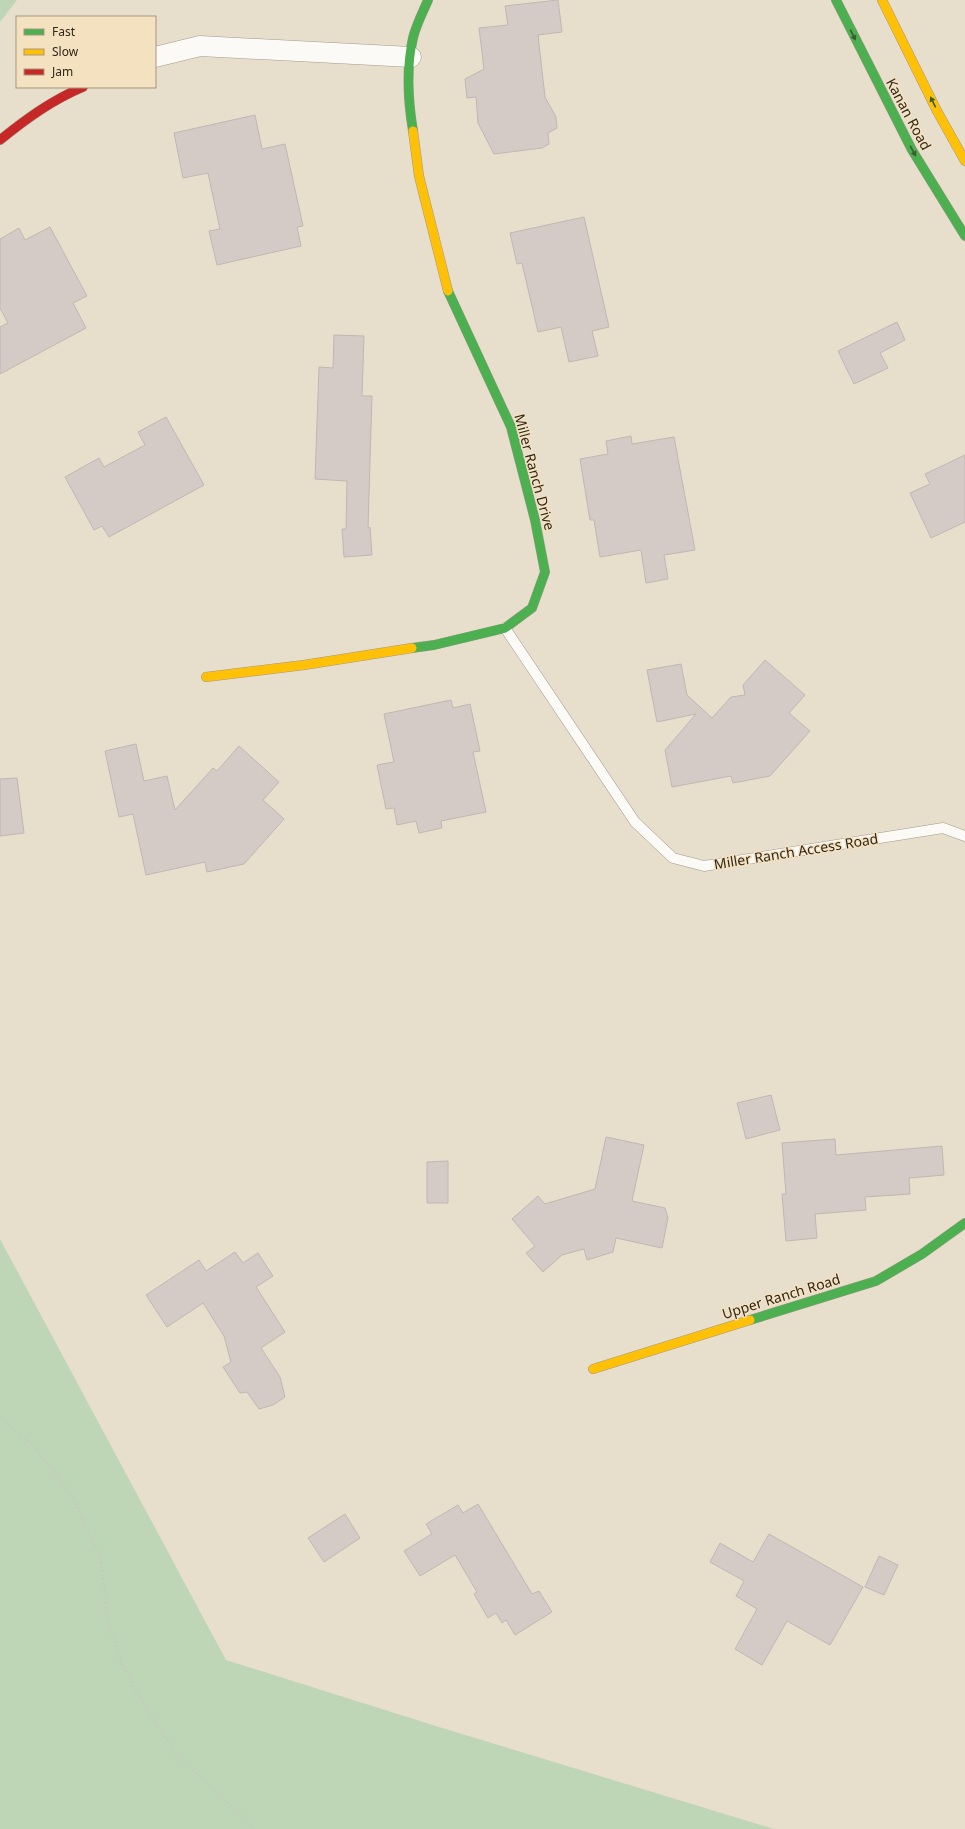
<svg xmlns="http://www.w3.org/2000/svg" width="965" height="1829" font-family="'Noto Sans',sans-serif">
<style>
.green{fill:#bed6b5}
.building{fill:#d5cbc6;stroke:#c2b6b2}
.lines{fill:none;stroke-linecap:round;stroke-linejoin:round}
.lane-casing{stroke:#a1998c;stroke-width:11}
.street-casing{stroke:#a1998c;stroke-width:21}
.fast-casing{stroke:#a1998c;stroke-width:10}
.slow-casing{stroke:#a1998c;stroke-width:10}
.jam-casing{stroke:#a1998c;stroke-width:10}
.path{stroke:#c9c5bf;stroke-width:2.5;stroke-dasharray:1 3;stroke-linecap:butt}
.lane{stroke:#fcfaf7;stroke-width:10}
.street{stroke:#fcfaf7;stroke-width:20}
.fast{stroke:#4caf50;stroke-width:9}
.slow{stroke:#ffc107;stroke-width:9}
.jam{stroke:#c62828;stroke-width:9}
.oneway{fill:#3a5d30}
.labels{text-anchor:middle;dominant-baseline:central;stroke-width:3;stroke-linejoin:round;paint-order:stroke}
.street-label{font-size:14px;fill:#2e271a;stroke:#f4e1c0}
</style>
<rect width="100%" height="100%" fill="#e8decc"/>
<!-- green -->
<g class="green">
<polygon points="0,0 17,0 0,22"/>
<polygon points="0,1239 226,1660 439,1727 774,1829 0,1829"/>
</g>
<!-- building -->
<g class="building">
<polygon points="558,0 562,32 538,35 545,97 556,117 557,128 548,133 549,144 542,148 494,154 478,123 476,97 467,98 465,79 484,69 479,28 508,25 505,6"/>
<polygon points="255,115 262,149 285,144 303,226 297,227 301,246 217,265 209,231 220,229 208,173 183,178 174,133"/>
<polygon points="584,217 609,327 592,331 598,356 569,362 561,327 538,332 522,263 517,264 510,233"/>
<polygon points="50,227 87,296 73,303 86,328 0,374 0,327 8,323 0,308 0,239 19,228 25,240"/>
<polygon points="897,322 905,340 880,353 888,368 854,384 838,351"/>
<polygon points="334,335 364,336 362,396 372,396 368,528 370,527 372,555 344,557 342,529 346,529 347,481 315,479 319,367 333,368"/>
<polygon points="166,417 204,485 109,537 102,526 94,530 65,477 99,458 104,467 145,445 138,432"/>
<polygon points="631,436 632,444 674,437 695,550 664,555 668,579 646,583 641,550 600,557 594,520 590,520 580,459 608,454 606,441"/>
<polygon points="965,455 965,522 931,538 910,493 930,484 925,474"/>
<polygon points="765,660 805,695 789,713 810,731 770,776 733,783 731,776 672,787 665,750 696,714 657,722 647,670 681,664 687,695 712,718 731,697 745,695 743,685"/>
<polygon points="451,700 453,708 470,704 480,751 473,752 486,812 441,821 442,828 419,833 416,821 397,825 394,808 386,809 377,765 394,762 384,714"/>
<polygon points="136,744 144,781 167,776 175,810 213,768 217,771 239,746 279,782 263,800 284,819 244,864 207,872 205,862 146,875 133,814 119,817 105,751"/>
<polygon points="17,778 24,833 0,836 0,779"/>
<polygon points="771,1095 780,1130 746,1139 737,1103"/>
<polygon points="606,1137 644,1145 632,1201 665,1208 668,1218 662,1248 616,1238 613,1252 587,1260 584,1249 562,1255 543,1272 526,1253 535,1246 512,1219 538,1196 545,1204 595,1189"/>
<polygon points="835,1139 836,1155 942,1146 944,1175 909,1178 910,1194 865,1197 866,1210 815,1214 817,1238 786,1241 782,1194 786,1194 782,1143"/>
<polygon points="448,1161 448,1203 427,1203 427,1162"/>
<polygon points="235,1252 243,1263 258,1253 273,1276 256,1287 285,1332 261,1348 280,1377 285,1397 273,1405 259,1409 247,1392 240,1393 223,1367 231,1362 224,1336 203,1303 167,1327 146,1295 199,1260 206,1271"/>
<polygon points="478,1504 532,1594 539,1591 552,1612 515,1635 506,1620 502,1623 496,1613 488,1618 474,1594 477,1592 455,1555 420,1576 404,1551 432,1534 426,1524 458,1505 463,1513"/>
<polygon points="345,1514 360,1538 324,1562 308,1538"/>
<polygon points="769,1534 863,1587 830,1645 787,1621 762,1665 735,1649 757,1609 736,1596 744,1581 710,1562 720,1543 753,1562"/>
<polygon points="879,1556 898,1565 884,1595 865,1587"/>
</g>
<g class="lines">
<!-- lane casing -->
<g class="lane-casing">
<polyline id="lane" points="505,628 635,822 673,858 704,866 943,828 965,836"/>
</g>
<!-- street casing -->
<g class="street-casing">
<polyline id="street" points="155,57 200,46 411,57"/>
</g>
<!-- fast casing -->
<g class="fast-casing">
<g id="fast">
<polyline points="836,0 912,150 965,236"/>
<path d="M 413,131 C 408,101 406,68 413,38 C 416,25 423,12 428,0"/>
<polyline points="412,648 434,645 505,628 532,608 545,572 535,520 511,427 448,291"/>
<polyline points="750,1320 876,1281 922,1254 965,1223"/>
</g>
</g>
<!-- slow casing -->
<g class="slow-casing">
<g id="slow">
<polyline points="882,0 937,111 965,161"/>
<polyline points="413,131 419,176 448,291"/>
<polyline points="206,677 304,665 412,648"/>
<polyline points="593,1369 750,1320"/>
</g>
</g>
<!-- jam casing -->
<g class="jam-casing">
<path id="jam" d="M 0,140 C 26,119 52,100 83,87"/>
</g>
<!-- path -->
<polyline class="path" points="0,1418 32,1444 73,1497 101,1560 107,1621 122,1663 145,1706 178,1757 247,1820 252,1829"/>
<!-- lane -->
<use href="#lane" class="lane"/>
<!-- street -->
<use href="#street" class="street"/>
<!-- fast -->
<use href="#fast" class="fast"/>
<!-- slow -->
<use href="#slow" class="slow"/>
<!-- jam -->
<use href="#jam" class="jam"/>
</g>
<!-- one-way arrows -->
<defs><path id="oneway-solid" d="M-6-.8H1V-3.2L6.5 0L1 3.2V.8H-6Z"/></defs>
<g class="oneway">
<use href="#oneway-solid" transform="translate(853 35) rotate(64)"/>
<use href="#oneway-solid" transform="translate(933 102) rotate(-116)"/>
<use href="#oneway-solid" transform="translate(913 151) rotate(61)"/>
</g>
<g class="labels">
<!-- street labels -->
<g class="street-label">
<text transform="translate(909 114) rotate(62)">Kanan Road</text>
<text transform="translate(535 472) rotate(75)">Miller Ranch Drive</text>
<text transform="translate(796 851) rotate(-9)">Miller Ranch Access Road</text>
<text transform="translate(781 1296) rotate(-17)">Upper Ranch Road</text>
</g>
</g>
<!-- legend -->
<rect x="16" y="16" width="140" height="72" fill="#f4e1c0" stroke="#a5977e"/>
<rect x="24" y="29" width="20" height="6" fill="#4caf50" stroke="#a5977e"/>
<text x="52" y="36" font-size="12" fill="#2e271a">Fast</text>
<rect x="24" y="49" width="20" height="6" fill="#ffc107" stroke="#a5977e"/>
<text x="52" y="56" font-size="12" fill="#2e271a">Slow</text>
<rect x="24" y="69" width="20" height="6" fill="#c62828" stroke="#a5977e"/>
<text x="52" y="76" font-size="12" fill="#2e271a">Jam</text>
</svg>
